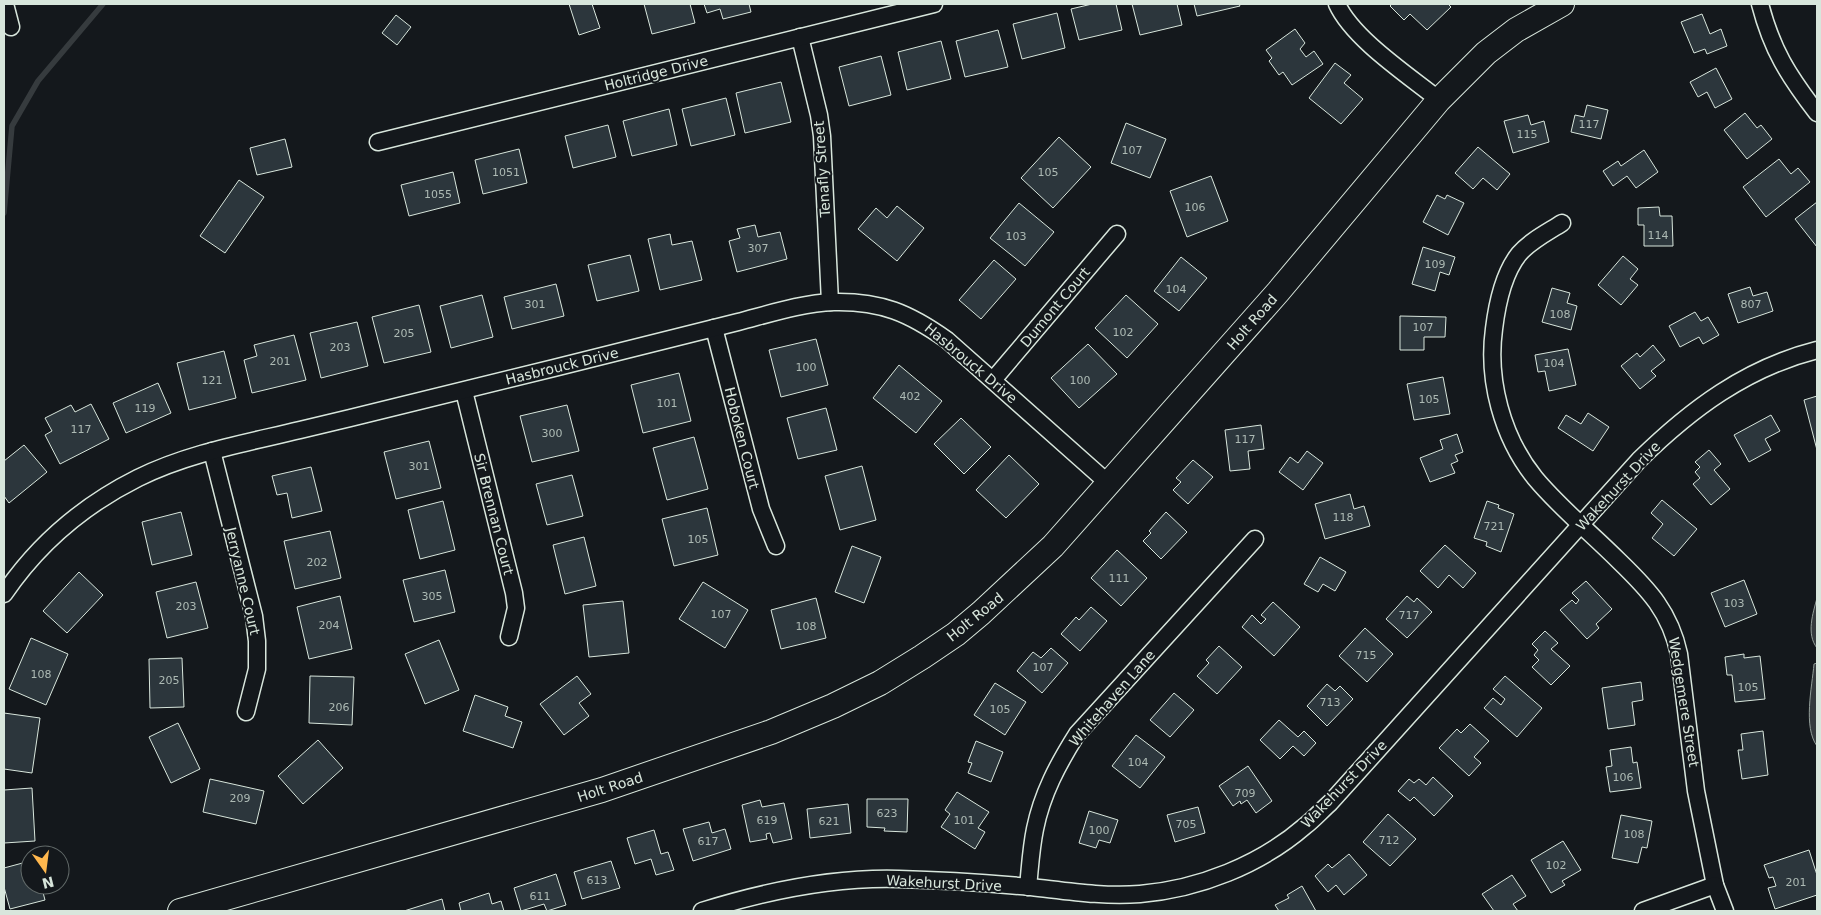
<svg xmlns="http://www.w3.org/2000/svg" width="1821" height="915" font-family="'DejaVu Sans',sans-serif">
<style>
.water{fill:#363b3e;stroke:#939e99}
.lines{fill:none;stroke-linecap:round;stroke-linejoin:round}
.stream{stroke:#363b3e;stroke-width:5.5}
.building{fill:#2c363c;stroke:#d8e6dc}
.street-casing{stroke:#d8e6dc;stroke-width:19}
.secondary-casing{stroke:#d8e6dc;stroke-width:26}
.street{stroke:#14181c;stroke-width:16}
.secondary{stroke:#14181c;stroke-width:24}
.labels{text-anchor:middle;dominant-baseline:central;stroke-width:4;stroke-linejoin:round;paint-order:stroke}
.number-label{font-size:11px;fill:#adbab4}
.street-label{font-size:14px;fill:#d8e6dc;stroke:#14181c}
</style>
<rect width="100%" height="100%" fill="#14181c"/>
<!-- water -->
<g class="water">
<path d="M 1817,598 L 1817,648 C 1806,634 1813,613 1817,598 Z"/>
<path d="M 1817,663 L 1817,662 L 1817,746 C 1803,727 1812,687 1814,664 Z"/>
</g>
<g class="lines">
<!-- stream -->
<polyline class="stream" points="4,213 12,126 38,81 103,4"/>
</g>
<!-- building -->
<g class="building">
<polygon points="569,4 592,4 600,28 579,35"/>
<polygon points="644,4 690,4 695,23 652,34"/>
<polygon points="704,4 749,4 751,12 723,19 720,9 707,13"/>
<polygon points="1092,4 1116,4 1122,30 1079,40 1071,9"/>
<polygon points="1132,4 1177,4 1182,25 1140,35"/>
<polygon points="1194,4 1239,4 1240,6 1197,16"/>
<polygon points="1392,4 1448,4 1451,7 1427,30 1410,14 1404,20 1390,6"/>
<polygon points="1057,13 1065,48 1022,59 1013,24"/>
<polygon points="1702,14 1710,34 1721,29 1727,46 1707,54 1705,49 1694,53 1681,22"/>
<polygon points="396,15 411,27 397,45 382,33"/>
<polygon points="1295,29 1305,43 1300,49 1306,57 1314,51 1323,64 1292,85 1283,72 1279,75 1269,61 1272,58 1266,50"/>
<polygon points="998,30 1008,67 965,77 956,41"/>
<polygon points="941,41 951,79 907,90 898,52"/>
<polygon points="881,56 891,95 849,106 839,67"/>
<polygon points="1335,63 1351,75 1344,83 1363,99 1341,124 1309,98"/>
<polygon points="1716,68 1732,99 1715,108 1707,92 1698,97 1690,82"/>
<polygon points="781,82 791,122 745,133 736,93"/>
<polygon points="726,98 735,135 691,146 682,109"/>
<polygon points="1587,105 1608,110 1601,139 1571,132 1575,115 1584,117"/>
<polygon points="669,109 677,145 632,156 623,121"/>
<polygon points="1745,113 1757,128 1761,125 1772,139 1747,159 1724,130"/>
<polygon points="1528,115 1531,125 1544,121 1549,142 1513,153 1504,121"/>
<polygon points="1126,123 1166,139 1150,178 1111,163"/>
<polygon points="608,125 616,157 573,168 565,136"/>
<polygon points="1059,137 1091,167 1053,208 1021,178"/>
<polygon points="285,139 292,167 257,175 250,148"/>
<polygon points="1478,147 1510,174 1497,190 1483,178 1473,189 1455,173"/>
<polygon points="519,149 527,183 483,194 475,160"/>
<polygon points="1644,150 1658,172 1636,188 1627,176 1613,186 1603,171 1618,161 1621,166"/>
<polygon points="1779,159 1791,174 1798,168 1810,182 1766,217 1743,187"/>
<polygon points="453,172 460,203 409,216 401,185"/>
<polygon points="1211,176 1228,221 1187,237 1170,191"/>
<polygon points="239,180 264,197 225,253 200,236"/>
<polygon points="1437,195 1445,199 1447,195 1464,203 1448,235 1423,222"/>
<polygon points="1817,202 1817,247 1795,219"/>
<polygon points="1019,203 1054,232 1025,266 990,238"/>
<polygon points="897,206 924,228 897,261 858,229 876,208 887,218"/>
<polygon points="1659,207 1660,216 1672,216 1673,246 1644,246 1644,225 1638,225 1638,208"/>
<polygon points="755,225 758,237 780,232 787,259 737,272 729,241 740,238 737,229"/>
<polygon points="670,234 672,245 692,241 702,280 660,290 648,239"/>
<polygon points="1423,247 1455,257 1449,275 1440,272 1435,291 1412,284"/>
<polygon points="630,255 639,291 597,301 588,265"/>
<polygon points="1623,256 1638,269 1630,279 1638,285 1621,305 1598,285"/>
<polygon points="1181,257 1207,278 1179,311 1154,291"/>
<polygon points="994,260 1016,279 981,319 959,300"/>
<polygon points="556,284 564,316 512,329 504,297"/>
<polygon points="1750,287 1753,296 1767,292 1773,311 1738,323 1728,294"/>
<polygon points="1552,288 1570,293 1567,303 1577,306 1571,330 1542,322"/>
<polygon points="482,295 493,337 451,348 440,306"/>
<polygon points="1126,295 1158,324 1127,358 1095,328"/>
<polygon points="419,305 431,352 384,363 372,317"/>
<polygon points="1695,312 1701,321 1708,317 1719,335 1703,344 1699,337 1680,347 1669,326"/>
<polygon points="1400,316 1446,317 1445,337 1424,337 1424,350 1400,350"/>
<polygon points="357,322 368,366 321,378 310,333"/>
<polygon points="294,335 306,380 252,393 244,360 257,356 254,345"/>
<polygon points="816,339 828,385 781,397 769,350"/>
<polygon points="1088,344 1117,374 1079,408 1051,378"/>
<polygon points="1653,345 1665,360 1651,371 1656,376 1640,389 1621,366 1637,353 1640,357"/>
<polygon points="1568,349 1576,385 1549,391 1545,371 1538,372 1535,355"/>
<polygon points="224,351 236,398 189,410 177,363"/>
<polygon points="899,365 942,401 916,433 873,398"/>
<polygon points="679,373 691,421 643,433 631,385"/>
<polygon points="1443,377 1450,414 1414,420 1407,384"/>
<polygon points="158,383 171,413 126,433 113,403"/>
<polygon points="1817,396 1817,450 1804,400"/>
<polygon points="91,404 109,439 60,464 45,435 52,431 45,418 71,405 75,412"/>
<polygon points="567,405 579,451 532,462 520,416"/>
<polygon points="826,408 837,450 798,459 787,418"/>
<polygon points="1588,413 1609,427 1593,451 1558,428 1566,415 1581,424"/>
<polygon points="1771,415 1780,431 1765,439 1771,450 1749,462 1734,435"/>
<polygon points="961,418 991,447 964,474 934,444"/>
<polygon points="1261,425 1264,449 1248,451 1250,469 1230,471 1225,430"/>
<polygon points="1457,434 1463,452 1455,455 1458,461 1451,464 1455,473 1430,482 1420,458 1443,449 1440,440"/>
<polygon points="694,437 708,489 667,500 653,448"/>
<polygon points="429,441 441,488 396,499 384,452"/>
<polygon points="24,445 47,472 9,503 4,496 4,461"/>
<polygon points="1709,450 1721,464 1714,470 1730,489 1711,505 1693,484 1700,478 1695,472 1700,467 1695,462"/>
<polygon points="1307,451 1323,463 1303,490 1279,472 1290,457 1298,463"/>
<polygon points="1009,455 1039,484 1006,518 976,490"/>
<polygon points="1193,460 1213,477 1188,504 1173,490 1181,482 1176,478"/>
<polygon points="862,466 876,520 840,530 825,476"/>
<polygon points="311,467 322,511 292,518 287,493 277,495 272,476"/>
<polygon points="572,475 583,516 547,525 536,484"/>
<polygon points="1350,494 1354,509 1364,506 1370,526 1325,539 1315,504"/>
<polygon points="1662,500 1697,529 1674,556 1652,538 1663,524 1651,513"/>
<polygon points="443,501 455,550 420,559 408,510"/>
<polygon points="1487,501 1499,505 1498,508 1514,514 1501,552 1486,546 1487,542 1474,538"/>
<polygon points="707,508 718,555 674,566 662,519"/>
<polygon points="181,512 192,555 152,565 142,522"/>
<polygon points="1166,512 1187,532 1161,559 1143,541 1151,533 1149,531"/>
<polygon points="330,531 341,578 295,589 284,541"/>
<polygon points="584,537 596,586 565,594 553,545"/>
<polygon points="1445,545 1476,573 1463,588 1449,575 1438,588 1420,571"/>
<polygon points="852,546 881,557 864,603 835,592"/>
<polygon points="1117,550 1147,578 1121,606 1091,578"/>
<polygon points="1320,557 1346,572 1335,591 1323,584 1318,592 1304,584"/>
<polygon points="445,570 455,612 414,622 403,580"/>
<polygon points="79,572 103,595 67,633 43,611"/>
<polygon points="1744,580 1757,614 1725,627 1711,593"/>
<polygon points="1586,581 1612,609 1596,624 1599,628 1587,639 1560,610 1572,600 1576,604 1579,600 1572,593"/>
<polygon points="196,582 208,628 167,638 156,592"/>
<polygon points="703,582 748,610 725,648 679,619"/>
<polygon points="340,596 352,649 309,659 297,607"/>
<polygon points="1407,596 1414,602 1417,598 1432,612 1407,638 1386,619"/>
<polygon points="816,598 826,638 781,649 771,610"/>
<polygon points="623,601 629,653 589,657 583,605"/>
<polygon points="1273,602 1300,627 1274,656 1242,627 1252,615 1261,624 1266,619 1261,615"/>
<polygon points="1091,607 1107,621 1080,651 1061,634 1076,617 1079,620"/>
<polygon points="1365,628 1393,654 1367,682 1339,656"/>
<polygon points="1545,631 1558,643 1551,649 1570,666 1551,685 1532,667 1539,660 1534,655 1538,650 1532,644"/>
<polygon points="31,638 68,654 46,705 9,689"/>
<polygon points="439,640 459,690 425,704 405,654"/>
<polygon points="1219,646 1242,667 1217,694 1197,676 1209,663 1206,660"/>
<polygon points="1051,648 1068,663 1042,693 1017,671 1033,652 1041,658"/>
<polygon points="1744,654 1744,658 1760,656 1765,699 1735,702 1732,675 1727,675 1725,657"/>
<polygon points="182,658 184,707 150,708 149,659"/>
<polygon points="310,676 354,677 352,725 309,723"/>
<polygon points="577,676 591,694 579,703 589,716 564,735 540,704"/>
<polygon points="1505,676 1542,708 1517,737 1484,708 1493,698 1501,705 1505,699 1493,689"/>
<polygon points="1641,682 1643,700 1632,702 1635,725 1608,729 1602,688"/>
<polygon points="995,683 1026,702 1005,735 974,715"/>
<polygon points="1327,684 1335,691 1340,686 1353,699 1327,726 1307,706"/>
<polygon points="1174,693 1194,710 1170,737 1150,720"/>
<polygon points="475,695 508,707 505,716 522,722 513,748 463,731"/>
<polygon points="4,713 40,718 32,773 4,769"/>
<polygon points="1279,720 1298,737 1304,731 1316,743 1304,756 1293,746 1280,759 1260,740"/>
<polygon points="178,723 200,769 171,783 149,737"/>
<polygon points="1470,724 1489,741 1474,757 1481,763 1469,776 1439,748 1457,729 1461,733"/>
<polygon points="1763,731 1768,775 1742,779 1738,750 1743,750 1741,734"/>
<polygon points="1136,735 1165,757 1140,788 1112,766"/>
<polygon points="318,740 343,768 303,804 278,776"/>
<polygon points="976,741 1003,752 991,782 968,773 972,763 968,762"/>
<polygon points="1631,747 1633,763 1637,762 1641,788 1610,792 1606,767 1612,766 1610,750"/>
<polygon points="1248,766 1272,801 1256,813 1247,800 1241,804 1240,801 1233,806 1219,786"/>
<polygon points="1433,777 1453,796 1434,816 1414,797 1410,801 1398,791 1409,779 1414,783 1419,779 1426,785"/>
<polygon points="210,779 264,791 256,824 203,812"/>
<polygon points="32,788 35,841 4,843 4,790"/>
<polygon points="957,792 989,812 978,828 985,832 975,849 941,827 950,814 945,810"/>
<polygon points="867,799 908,799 907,832 884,831 885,828 867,827"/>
<polygon points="760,800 762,807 784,803 792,839 773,843 770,833 766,834 767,839 750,842 742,805"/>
<polygon points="848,804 851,833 810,838 807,809"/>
<polygon points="1198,807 1205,833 1175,842 1167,815"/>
<polygon points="1089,811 1118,820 1110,843 1099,840 1096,848 1079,843"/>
<polygon points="1388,814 1416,839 1390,866 1363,842"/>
<polygon points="1621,815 1652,821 1647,848 1642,847 1638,863 1612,858"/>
<polygon points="709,822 712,833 725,829 731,849 693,861 683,829"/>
<polygon points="654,830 661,854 668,852 674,870 656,875 651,859 635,864 627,838"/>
<polygon points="1563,841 1581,870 1562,881 1565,885 1551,893 1531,860"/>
<polygon points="1809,850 1817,875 1817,895 1775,909 1768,888 1776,886 1773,877 1769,878 1764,865"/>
<polygon points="1349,854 1367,875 1344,895 1336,885 1328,892 1315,876 1328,864 1332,868"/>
<polygon points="30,861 30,885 41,885 45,900 10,909 4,887 4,868"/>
<polygon points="611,861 620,888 582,899 574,872"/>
<polygon points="556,874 566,905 547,911 544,904 521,911 514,888"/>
<polygon points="1512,875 1526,896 1513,904 1518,911 1494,911 1482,894"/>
<polygon points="1302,886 1316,911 1279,911 1275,905 1289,898 1287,895"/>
<polygon points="489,893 492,904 501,901 504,911 461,911 459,903"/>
<polygon points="442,899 445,911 404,911"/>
</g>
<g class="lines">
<!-- street casing -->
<g class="street-casing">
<g id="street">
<polyline points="5,4 11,27"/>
<path d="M 1337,4 C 1353,39 1408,75 1439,100"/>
<path d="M 1760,4 C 1772,50 1788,75 1817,113"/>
<polyline points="800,37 819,115 822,136 830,302"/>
<polyline points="378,142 934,4"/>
<path d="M 1562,223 C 1548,232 1530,241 1519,254 C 1503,274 1497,304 1494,329 C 1487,380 1502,437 1535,478 C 1560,508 1591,533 1619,561 C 1649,590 1670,612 1679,654 L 1696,791 L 1715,885 L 1725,911"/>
<polyline points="714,328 761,509 776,546"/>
<polyline points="993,380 1117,234"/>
<polyline points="464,391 514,593 516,608 509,637"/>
<polyline points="212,451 254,616 257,641 257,669 246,712"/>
<path d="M 4,594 C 38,544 84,505 138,478 C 188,453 246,443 300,430 C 385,410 470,389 554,368 C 616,352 677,337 738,322 C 769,314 802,303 834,302 C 881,301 909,313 947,340 L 1108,483"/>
<path d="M 1028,887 C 1030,868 1031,848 1035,829 C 1042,794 1058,764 1077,734 L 1255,539"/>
<path d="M 702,911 C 766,891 832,877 899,879 C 943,880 987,883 1031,887 C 1067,891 1104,897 1140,894 C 1199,889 1260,865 1305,826 C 1314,819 1322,810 1330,803 L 1639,460 C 1691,409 1746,368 1817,350"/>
<polyline points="1643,911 1715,885"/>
</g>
</g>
<!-- secondary casing -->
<g class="secondary-casing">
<polyline id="secondary" points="180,911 602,790 771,732 833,706 880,683 922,657 956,634 981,613 1053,546 1278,292 1439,100 1486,53 1516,30 1562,4"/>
</g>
<!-- street -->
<use href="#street" class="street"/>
<!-- secondary -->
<use href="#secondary" class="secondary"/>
</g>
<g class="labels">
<!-- number labels -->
<g class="number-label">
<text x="1589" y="124">117</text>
<text x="1527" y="134">115</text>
<text x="1132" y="150">107</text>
<text x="506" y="172">1051</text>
<text x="1048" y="172">105</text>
<text x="438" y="194">1055</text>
<text x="1195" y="207">106</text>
<text x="1658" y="235">114</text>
<text x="1016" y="236">103</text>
<text x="758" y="248">307</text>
<text x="1435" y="264">109</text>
<text x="1176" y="289">104</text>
<text x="535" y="304">301</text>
<text x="1751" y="304">807</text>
<text x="1560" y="314">108</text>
<text x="1423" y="327">107</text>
<text x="1123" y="332">102</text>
<text x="404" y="333">205</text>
<text x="340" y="347">203</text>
<text x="280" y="361">201</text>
<text x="1554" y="363">104</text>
<text x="806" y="367">100</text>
<text x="212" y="380">121</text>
<text x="1080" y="380">100</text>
<text x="910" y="396">402</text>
<text x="1429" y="399">105</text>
<text x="667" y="403">101</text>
<text x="145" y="408">119</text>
<text x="81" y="429">117</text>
<text x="552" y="433">300</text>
<text x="1245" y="439">117</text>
<text x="419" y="466">301</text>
<text x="1343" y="517">118</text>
<text x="1494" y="526">721</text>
<text x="698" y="539">105</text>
<text x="317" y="562">202</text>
<text x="1119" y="578">111</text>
<text x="432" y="596">305</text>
<text x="1734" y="603">103</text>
<text x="186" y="606">203</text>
<text x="721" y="614">107</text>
<text x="1409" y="615">717</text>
<text x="329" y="625">204</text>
<text x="806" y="626">108</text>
<text x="1366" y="655">715</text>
<text x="1043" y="667">107</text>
<text x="41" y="674">108</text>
<text x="169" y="680">205</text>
<text x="1748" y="687">105</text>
<text x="1330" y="702">713</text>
<text x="339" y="707">206</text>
<text x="1000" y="709">105</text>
<text x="1138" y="762">104</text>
<text x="1623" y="777">106</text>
<text x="1245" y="793">709</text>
<text x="240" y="798">209</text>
<text x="887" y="813">623</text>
<text x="767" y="820">619</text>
<text x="964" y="820">101</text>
<text x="829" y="821">621</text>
<text x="1186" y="824">705</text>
<text x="1099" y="830">100</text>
<text x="1634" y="834">108</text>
<text x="1389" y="840">712</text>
<text x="708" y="841">617</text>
<text x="1556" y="865">102</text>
<text x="597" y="880">613</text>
<text x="1796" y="882">201</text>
<text x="540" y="896">611</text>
</g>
<!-- street labels -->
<g class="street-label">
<text transform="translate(656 73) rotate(-14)">Holtridge Drive</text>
<text transform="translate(822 169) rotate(-94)">Tenafly Street</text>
<text transform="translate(1055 307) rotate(-50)">Dumont Court</text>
<text transform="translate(1252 322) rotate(-49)">Holt Road</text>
<text transform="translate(971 363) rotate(40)">Hasbrouck Drive</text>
<text transform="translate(562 366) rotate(-14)">Hasbrouck Drive</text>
<text transform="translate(742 438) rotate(76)">Hoboken Court</text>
<text transform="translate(1618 486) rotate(-47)">Wakehurst Drive</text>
<text transform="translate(494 514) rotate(76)">Sir Brennan Court</text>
<text transform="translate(243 581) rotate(77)">Jerryanne Court</text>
<text transform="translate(975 617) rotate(-39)">Holt Road</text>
<text transform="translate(1112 698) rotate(-49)">Whitehaven Lane</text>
<text transform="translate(1684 702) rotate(81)">Wedgemere Street</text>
<text transform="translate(1344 784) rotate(-46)">Wakehurst Drive</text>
<text transform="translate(610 787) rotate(-18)">Holt Road</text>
<text transform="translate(944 883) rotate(3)">Wakehurst Drive</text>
</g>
</g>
<!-- border -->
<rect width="1821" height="915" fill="none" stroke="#d8e6dc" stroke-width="10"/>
<!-- north arrow -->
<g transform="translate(45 870) rotate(166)"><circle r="24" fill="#14181c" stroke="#626a69"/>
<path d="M0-4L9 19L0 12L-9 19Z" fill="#ffb74d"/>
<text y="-8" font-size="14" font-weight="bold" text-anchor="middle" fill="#d8e6dc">N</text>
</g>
</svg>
